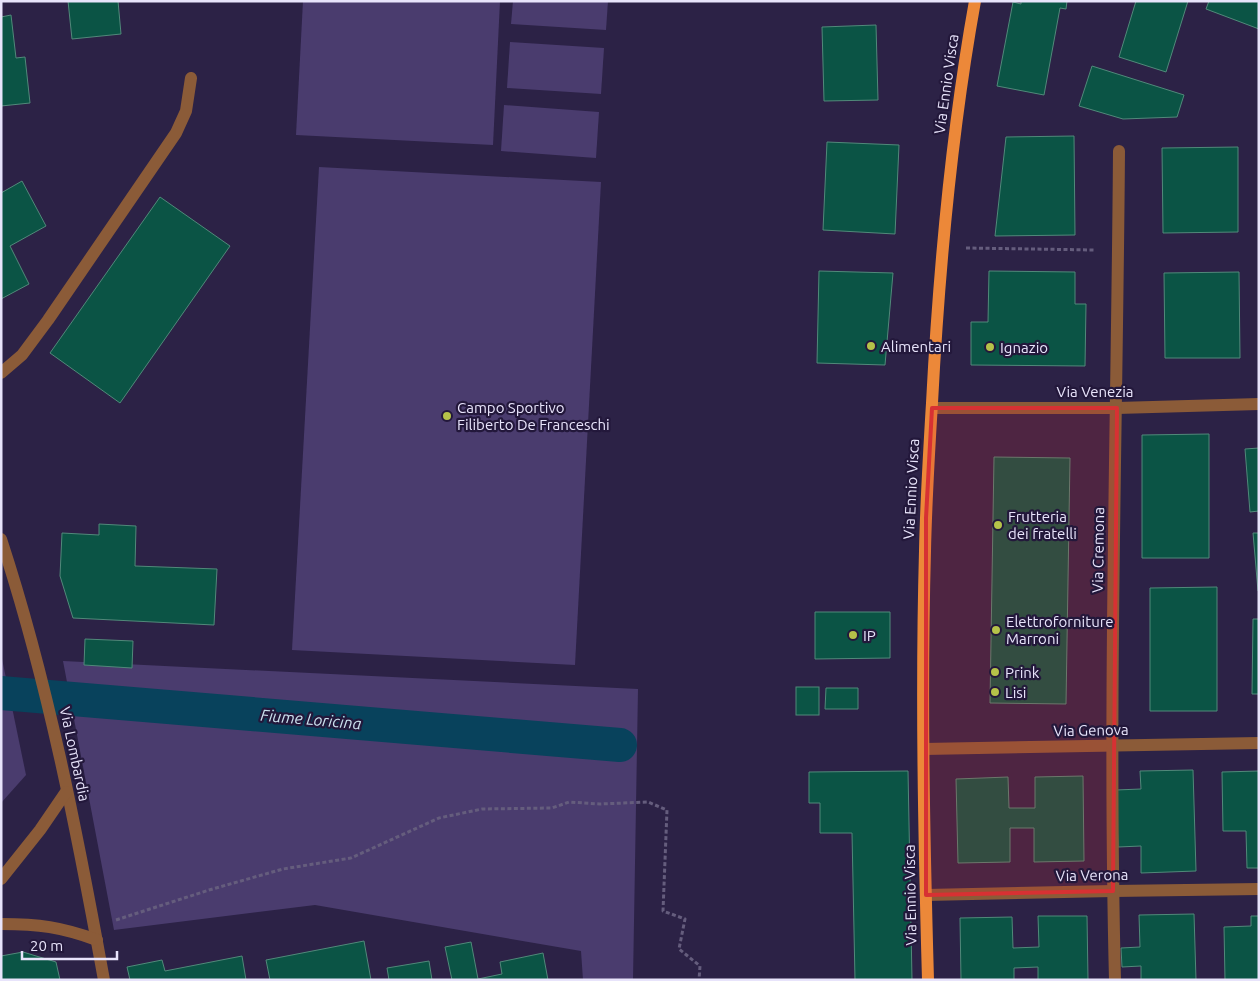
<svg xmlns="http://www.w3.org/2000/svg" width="1260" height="981" font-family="Ubuntu,sans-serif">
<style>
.green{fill:#4a3c6e}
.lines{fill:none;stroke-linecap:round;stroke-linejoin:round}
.canal{stroke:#08425c;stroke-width:34}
.building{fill:#0b5445;stroke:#51897a}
.path{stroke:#655d7d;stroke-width:3;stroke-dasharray:4 2.5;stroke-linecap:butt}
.minor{stroke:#8b5b38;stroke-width:12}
.major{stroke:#ec8839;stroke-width:12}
.marked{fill:#d73133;fill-opacity:0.2;stroke:#d73133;stroke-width:4;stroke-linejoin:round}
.poi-dot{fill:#b5c249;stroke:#23183b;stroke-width:2}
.labels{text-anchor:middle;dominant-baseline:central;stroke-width:4.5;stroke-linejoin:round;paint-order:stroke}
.street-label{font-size:15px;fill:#e8e4fb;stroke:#23183b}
.poi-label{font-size:15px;fill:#e8e4fb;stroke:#23183b;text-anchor:start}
.water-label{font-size:16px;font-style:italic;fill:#cbe1ee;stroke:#23183b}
</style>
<rect width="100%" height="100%" fill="#2c2246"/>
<!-- green -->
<g class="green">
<polygon points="303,1 500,1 493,145 296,135"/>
<polygon points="513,1 608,1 606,30 511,24"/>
<polygon points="510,42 604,48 601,94 507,88"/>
<polygon points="504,105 599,112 596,158 501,151"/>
<polygon points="319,167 601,182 575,665 292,650"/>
<polygon points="1,654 26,775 1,803"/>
<polygon points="63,661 638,689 633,980 583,980 581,951 315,905 114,930"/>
</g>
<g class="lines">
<!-- canal -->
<polyline class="canal" points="1,693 620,745"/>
</g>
<!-- building -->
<g class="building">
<polygon points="68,1 118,1 121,34 72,39"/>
<polygon points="1021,1 1067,1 1066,9 1060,8 1044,95 997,86 1013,2 1021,4"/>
<polygon points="1136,1 1188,1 1166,72 1119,57"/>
<polygon points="1209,1 1259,1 1259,29 1206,9"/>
<polygon points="11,15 16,58 25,57 30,103 1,106 1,17"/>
<polygon points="876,25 878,100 824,101 822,27"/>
<polygon points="1092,66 1184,95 1177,117 1123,119 1079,106"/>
<polygon points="1074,136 1075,235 995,236 1006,137"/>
<polygon points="827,142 899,145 895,234 823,230"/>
<polygon points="1238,147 1238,232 1163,233 1162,148"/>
<polygon points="22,181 46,226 10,246 29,284 1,299 1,193"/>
<polygon points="160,197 230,246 120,403 50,353"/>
<polygon points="819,271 893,273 885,365 817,363"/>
<polygon points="989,271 1075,272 1075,304 1086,304 1085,366 971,365 971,322 988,322"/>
<polygon points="1239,272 1240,358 1165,358 1164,273"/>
<polygon points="1209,434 1209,558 1142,558 1142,435"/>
<polygon points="1259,448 1259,511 1250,512 1245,449"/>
<polygon points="994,457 1070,458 1066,704 990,703"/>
<polygon points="99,524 136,526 135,566 217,569 214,625 73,618 60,576 62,533 99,535"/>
<polygon points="1253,533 1259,533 1259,591 1258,591"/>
<polygon points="1217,587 1217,711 1150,711 1150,588"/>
<polygon points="815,612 890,612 890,658 815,659"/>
<polygon points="1253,619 1259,619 1259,694 1252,694"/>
<polygon points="85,639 133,641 132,668 84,665"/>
<rect x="796" y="687" width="23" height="28"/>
<polygon points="826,688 858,688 858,709 825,709"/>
<polygon points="1193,770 1196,871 1141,873 1141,846 1118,847 1116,790 1141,789 1140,771"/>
<polygon points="908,771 912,980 855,980 852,833 820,833 820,803 809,803 809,772"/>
<polygon points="1259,771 1259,868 1247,868 1246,831 1223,831 1222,772"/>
<polygon points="1083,776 1084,861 1034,862 1034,828 1010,828 1010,862 958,863 956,779 1008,777 1009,808 1035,808 1035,777"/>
<polygon points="1194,914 1196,980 1141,980 1141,966 1122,967 1121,948 1140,947 1139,915"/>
<polygon points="1038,916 1087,916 1088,980 1038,980 1038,967 1014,968 1014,980 961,980 960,918 1012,917 1013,948 1039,947"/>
<polygon points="1251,916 1259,916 1259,980 1225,980 1224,927 1251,926"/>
<polygon points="364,941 371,980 270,980 266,960"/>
<polygon points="471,942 478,979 502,974 500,962 543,953 548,980 452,980 445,947"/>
<polygon points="23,952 56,962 60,980 1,980 1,956"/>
<polygon points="242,956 246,980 130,980 127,967 162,960 165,971"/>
<polygon points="429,961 432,980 389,980 387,968"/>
</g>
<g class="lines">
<!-- path -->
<g class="path">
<polyline points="966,248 1095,250"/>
<polyline points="116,920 209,890 283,869 351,858 439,818 482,809 552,808 569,802 600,804 648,802 667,810 663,911 685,919 679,949 700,966 699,980"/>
</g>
<!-- minor -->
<g class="minor">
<polyline points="1,373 22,355 48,320 176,133 186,111 191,78"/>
<polyline points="932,408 1117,408 1259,404"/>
<path d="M 1,539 C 48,682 77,832 104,980"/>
<polyline points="924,749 1259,743"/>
<polyline points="1,879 40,830 66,792"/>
<polyline points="926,895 1113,891 1259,889"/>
<path d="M 1,924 C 39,924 61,927 97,940"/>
<path d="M 1115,980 C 1108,703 1117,427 1119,151"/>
</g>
<!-- major -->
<path class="major" d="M 928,980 C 924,837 921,694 925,551 C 926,502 929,452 932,403 C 939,269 951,134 975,1"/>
</g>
<!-- marked area -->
<path class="marked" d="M 932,408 L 1117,408 L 1113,891 L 926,895 L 926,518 Z"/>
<!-- markers -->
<g class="poi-dot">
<circle cx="871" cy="346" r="5"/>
<circle cx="990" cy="347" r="5"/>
<circle cx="447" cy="416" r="5"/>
<circle cx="998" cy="525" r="5"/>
<circle cx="996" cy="630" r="5"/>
<circle cx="853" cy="635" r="5"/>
<circle cx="995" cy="672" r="5"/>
<circle cx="995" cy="692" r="5"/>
</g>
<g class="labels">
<!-- street labels -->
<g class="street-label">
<text transform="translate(946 84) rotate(-82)">Via Ennio Visca</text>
<text x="1095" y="391">Via Venezia</text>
<text transform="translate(911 489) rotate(-87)">Via Ennio Visca</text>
<text transform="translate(1098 550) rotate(-89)">Via Cremona</text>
<text transform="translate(1091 730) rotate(-1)">Via Genova</text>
<text transform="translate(75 754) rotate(78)">Via Lombardia</text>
<text transform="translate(1092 875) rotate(-1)">Via Verona</text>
<text transform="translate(910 895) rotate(-91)">Via Ennio Visca</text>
</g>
<!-- poi labels -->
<g class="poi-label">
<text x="881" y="346">Alimentari</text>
<text x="1000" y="347">Ignazio</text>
<text x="457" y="407">Campo Sportivo<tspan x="457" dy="17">Filiberto De Franceschi</tspan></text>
<text x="1008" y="516">Frutteria<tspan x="1008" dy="17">dei fratelli</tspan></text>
<text x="1006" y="621">Elettroforniture<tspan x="1006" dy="17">Marroni</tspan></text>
<text x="863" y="635">IP</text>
<text x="1005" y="672">Prink</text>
<text x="1005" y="692">Lisi</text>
</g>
<!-- water labels -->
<g class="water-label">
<text transform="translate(311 719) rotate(5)">Fiume Loricina</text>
</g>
</g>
<!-- border -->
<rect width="1260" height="981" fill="none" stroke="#e8e4fb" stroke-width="5"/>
<!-- scale -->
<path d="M22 951v8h95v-8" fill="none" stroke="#e8e4fb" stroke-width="2.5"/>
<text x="30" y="951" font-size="15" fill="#e8e4fb" stroke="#23183b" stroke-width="4" paint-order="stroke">20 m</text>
</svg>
